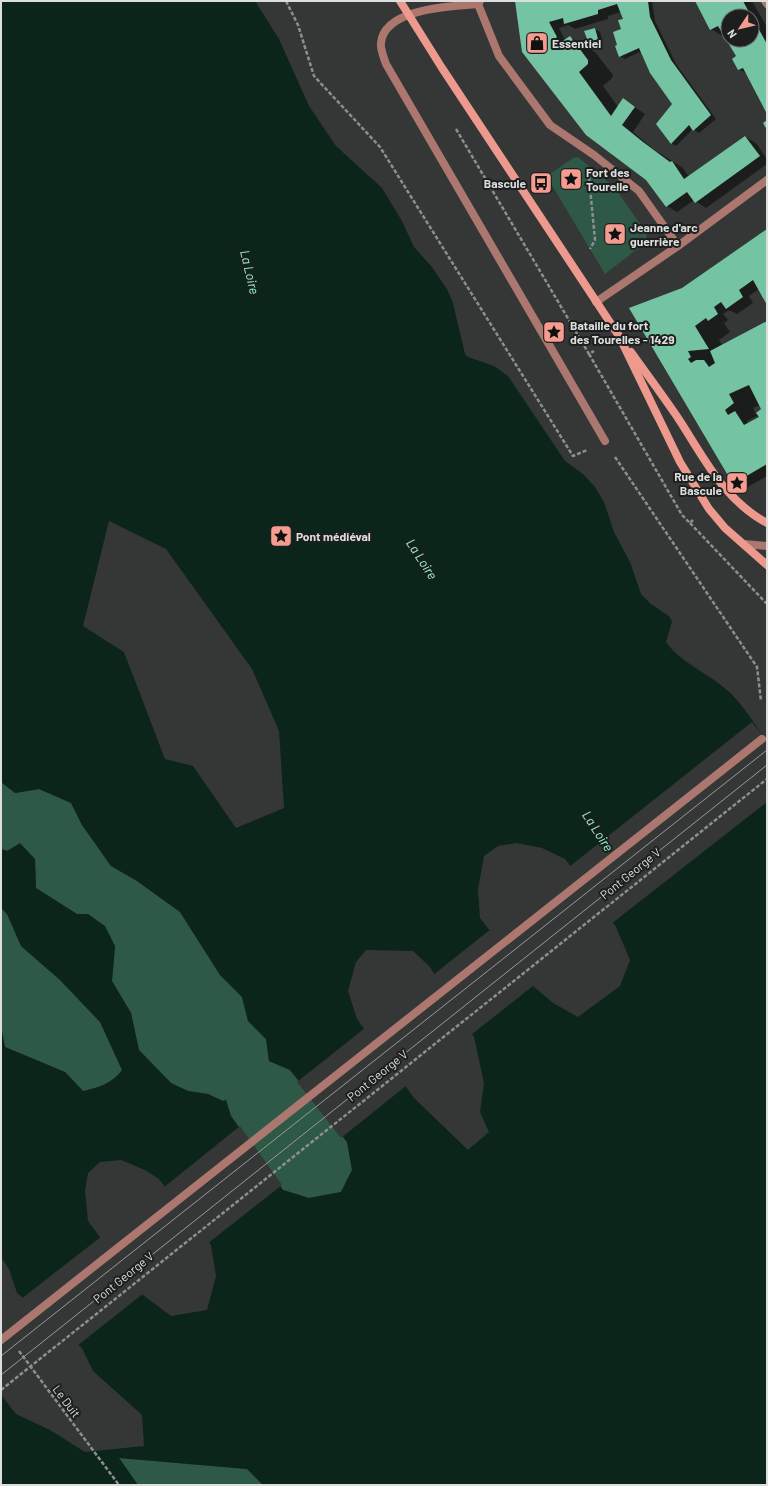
<svg xmlns="http://www.w3.org/2000/svg" width="768" height="1486" font-family="Barlow,sans-serif">
<style>
.green{fill:#2e5947}
.water{fill:#0c251b;fill-rule:evenodd}
.pier{fill:#343736}
.shadow{fill:#0007;fill-rule:evenodd}
.building{fill:#74c3a2;fill-rule:evenodd}
.lines{fill:none;stroke-linecap:round;stroke-linejoin:round}
.path{stroke:#8c8f8e;stroke-width:2.5;stroke-dasharray:4 2;stroke-linecap:butt}
.minor{stroke:#ac776f;stroke-width:8}
.secondary{stroke:#ee998e;stroke-width:8}
.tram{stroke:#979a99;stroke-width:1}
.path-bridge{stroke:#8c8f8e;stroke-width:2.5;stroke-dasharray:4 2;stroke-linecap:butt}
.tertiary-bridge{stroke:#ac776f;stroke-width:8}
.labels{text-anchor:middle;dominant-baseline:central;stroke-width:4;stroke-linejoin:round;paint-order:stroke}
.poi-label{font-size:12px;font-weight:bold;fill:#dddfde;stroke:#1d1e1e;text-anchor:start}
.street-label{font-size:12px;fill:#dddfde;stroke:#1d1e1e}
.water-label{font-size:13px;font-style:italic;fill:#8cfccd;stroke:#1d1e1e}
</style>
<rect width="100%" height="100%" fill="#343736"/>
<!-- green -->
<g class="green">
<polygon points="578,157 615,188 647,234 645,243 605,274 550,182 550,174 573,158"/>
<polygon points="1,782 15,793 39,789 71,803 82,825 111,866 137,881 180,912 220,975 242,997 248,1021 266,1039 269,1061 290,1070 347,1142 352,1170 341,1192 309,1198 283,1190 231,1116 226,1100 223,1101 208,1094 188,1091 171,1083 139,1050 131,1013 112,981 115,946 88,914 77,914 36,888 35,859 1,849"/>
<path d="M 1,908 L 7,914 L 21,946 L 60,980 L 100,1022 L 122,1070 C 113,1083 98,1088 83,1091 L 65,1072 L 5,1047 L 1,1026 Z"/>
<polygon points="119,1458 247,1469 263,1485 138,1485"/>
</g>
<!-- water -->
<path class="water" d="M 1,1 L 255,1 L 279,39 L 309,106 L 336,146 L 382,188 L 402,221 L 414,247 L 432,267 L 447,289 L 453,303 L 465,354 L 468,357 L 494,366 L 508,376 L 565,461 L 583,474 L 595,487 L 604,502 L 614,532 L 630,562 L 641,594 L 651,604 L 670,617 L 672,622 L 666,642 C 681,663 708,673 727,690 C 743,704 754,724 767,741 L 767,1485 L 263,1485 L 247,1469 L 119,1458 L 138,1485 L 1,1485 L 1,1395 L 16,1414 L 50,1430 L 85,1452 L 144,1446 L 142,1415 L 93,1371 L 82,1348 L 17,1293 L 9,1269 L 1,1257 L 1,1026 L 5,1047 L 65,1072 L 83,1091 C 98,1088 113,1083 122,1070 L 100,1022 L 60,980 L 21,946 L 7,914 L 1,908 L 1,849 L 7,851 L 20,843 L 35,859 L 36,888 L 77,914 L 88,914 L 105,926 L 115,946 L 112,981 L 131,1013 L 139,1050 L 171,1083 L 188,1091 L 208,1094 L 223,1101 L 226,1100 L 231,1116 L 283,1190 L 309,1198 L 341,1192 L 352,1170 L 347,1142 L 290,1070 L 269,1061 L 266,1039 L 248,1021 L 242,997 L 220,975 L 180,912 L 137,881 L 111,866 L 82,825 L 71,803 L 39,789 L 15,793 L 1,782 ZM 109,521 L 166,549 L 252,669 L 279,731 L 284,808 L 236,828 L 193,766 L 165,759 L 124,652 L 83,626 ZM 517,843 L 542,848 L 565,859 L 616,927 L 630,960 L 620,986 L 578,1017 L 553,1003 L 533,986 L 480,918 L 478,890 L 484,856 L 498,846 ZM 366,950 L 413,951 L 430,967 L 474,1037 L 484,1083 L 480,1112 L 489,1132 L 468,1150 L 414,1098 L 357,1019 L 348,991 L 356,962 ZM 121,1160 L 145,1170 L 159,1179 L 211,1245 L 216,1276 L 207,1310 L 171,1316 L 143,1295 L 88,1221 L 85,1191 L 88,1173 L 100,1162 Z"/>
<!-- pier -->
<g class="pier">
<polygon points="752,722 767,741 767,802 611,924 569,867"/>
<polygon points="491,929 534,985 471,1035 433,975"/>
<polygon points="365,1028 407,1085 341,1138 297,1082"/>
<polygon points="240,1126 282,1185 207,1244 163,1188"/>
<polygon points="102,1236 144,1293 77,1346 21,1299"/>
</g>
<!-- shadow -->
<g class="shadow">
<polygon points="516,1 652,1 655,21 676,64 716,119 699,133 693,129 676,146 671,143 674,104 642,51 625,59 620,56 618,45 623,29 624,19 621,12 608,16 608,19 575,29 568,25 559,28 565,40 570,37 595,52 613,75 612,78 603,86 618,107 624,100 645,114 633,132 653,149 683,168 689,177 745,137 756,143 767,159 767,164 706,208 694,200 677,212 667,206"/>
<path d="M 696,1 L 752,1 L 767,27 L 767,112 L 747,74 L 739,69 L 738,57 L 726,38 L 711,29 ZM 728,16 L 752,16 L 752,40 L 728,40 Z"/>
<polygon points="595,29 600,32 603,42 597,44 591,41 585,32"/>
<polygon points="539,175 544,178 553,191 549,193 544,190 535,177"/>
<path d="M 767,230 L 767,303 L 759,289 L 749,296 L 753,303 L 737,314 L 729,310 L 723,314 L 728,320 L 724,323 L 730,332 L 719,340 L 722,345 L 767,322 L 767,476 L 744,489 L 734,483 L 681,395 L 685,287 ZM 760,405 L 762,409 L 756,414 L 753,408 ZM 759,415 L 760,418 L 749,424 L 747,421 Z"/>
</g>
<!-- building -->
<g class="building">
<polygon points="515,1 648,1 650,17 671,60 711,115 693,131 689,125 671,144 656,124 672,104 650,73 639,48 619,57 615,46 617,45 613,32 621,29 618,20 623,19 617,4 598,10 598,14 564,24 563,18 549,22 557,37 552,41 555,46 570,36 588,60 588,64 579,72 611,116 623,98 635,107 622,125 643,142 670,162 672,161 684,179 745,136 760,156 695,203 687,192 666,207 646,180 586,135 522,52"/>
<polygon points="695,1 743,1 751,16 728,16 728,40 752,40 752,17 767,44 767,114 743,68 738,70 732,59 736,56 718,26 710,30"/>
<polygon points="595,28 598,39 591,42 587,39 584,31"/>
<polygon points="767,120 767,130 763,123"/>
<polygon points="539,173 548,187 543,191 534,177"/>
<path d="M 767,229 L 767,305 L 753,280 L 739,290 L 743,297 L 726,309 L 721,302 L 714,307 L 718,314 L 708,321 L 706,318 L 695,326 L 709,349 L 688,351 L 691,357 L 688,359 L 691,363 L 696,360 L 704,360 L 709,367 L 715,363 L 710,351 L 767,321 L 767,464 L 733,484 L 629,308 L 682,288 ZM 749,385 L 761,409 L 756,413 L 759,417 L 744,425 L 735,411 L 728,415 L 725,410 L 734,403 L 729,394 Z"/>
</g>
<g class="lines">
<!-- path -->
<g class="path">
<polyline points="286,1 298,25 314,76 380,147 573,456 587,450"/>
<polyline points="456,129 589,354 594,351"/>
<polyline points="589,177 595,240 590,249"/>
<polyline points="589,354 682,515 690,523 693,520"/>
<polyline points="615,457 757,667 761,701"/>
<polyline points="690,523 767,604"/>
<polyline points="19,1351 119,1485"/>
</g>
<!-- minor -->
<g class="minor">
<path d="M 480,1 L 478,4 C 452,6 384,8 381,43 C 380,49 384,58 386,64 L 605,441"/>
<polyline points="765,1 767,4"/>
<polyline points="478,4 499,56 550,125 594,155 639,191 678,246"/>
<polyline points="596,302 678,246 767,180"/>
<polyline points="744,544 767,546"/>
</g>
<!-- secondary -->
<g class="secondary">
<polyline points="400,1 442,68 619,336 680,462 709,509 725,528 767,565"/>
<path d="M 631,352 C 646,373 661,393 676,415 C 703,455 722,499 767,523"/>
</g>
<!-- tram -->
<g class="tram">
<polyline points="1,1356 767,750"/>
<polyline points="1,1375 767,765"/>
</g>
<!-- path-bridge -->
<polyline class="path-bridge" points="1,1390 767,779"/>
<!-- tertiary-bridge -->
<polyline class="tertiary-bridge" points="1,1340 762,739"/>
</g>
<!-- icons -->
<defs>
<g id="shop-square" transform="scale(1.15)"><rect x="-9" y="-9" width="18" height="18" rx="4" fill="#f59c91" stroke="#1d1e1e"/><path d="M-5-2.5h2.3a2.7 3.5 0 0 1 5.4 0H5L5.5 6h-11ZM-1.5-2.5h3a1.5 2.3 0 0 0-3 0Z" fill="#111"/></g>
<g id="sight-square" transform="scale(1.15)"><rect x="-9" y="-9" width="18" height="18" rx="4" fill="#f59c91" stroke="#1d1e1e"/><path d="M0-6L1.8-2.2L6-1.7L2.9 1.2L3.7 5.4L0 3.3L-3.7 5.4L-2.9 1.2L-6-1.7L-1.8-2.2Z" fill="#111"/></g>
<g id="bus-square" transform="scale(1.15)"><rect x="-9" y="-9" width="18" height="18" rx="4" fill="#f59c91" stroke="#1d1e1e"/><path d="M-5-6H5V4H4V6H2V4H-2V6H-4V4H-5ZM-3.5-4V0h7V-4ZM-3.5 1.2v1.5H-2V1.2ZM2 1.2v1.5H3.5V1.2Z" fill="#111"/></g>
</defs>
<g fill-rule="evenodd">
<use href="#shop-square" x="537" y="43"/>
<use href="#sight-square" x="571" y="179"/>
<use href="#bus-square" x="541" y="183"/>
<use href="#sight-square" x="615" y="234"/>
<use href="#sight-square" x="554" y="332"/>
<use href="#sight-square" x="737" y="483"/>
<use href="#sight-square" x="281" y="536"/>
</g>
<g class="labels">
<!-- poi labels -->
<g class="poi-label">
<text x="552" y="43">Essentiel</text>
<text x="586" y="172">Fort des<tspan x="586" dy="14">Tourelle</tspan></text>
<text x="526" y="183" text-anchor="end">Bascule</text>
<text x="630" y="227">Jeanne d'arc<tspan x="630" dy="14">guerrière</tspan></text>
<text x="570" y="325">Bataille du fort<tspan x="570" dy="14">des Tourelles - 1429</tspan></text>
<text x="722" y="476" text-anchor="end">Rue de la<tspan x="722" dy="14">Bascule</tspan></text>
<text x="296" y="536">Pont médiéval</text>
</g>
<!-- street labels -->
<g class="street-label">
<text transform="translate(630 873) rotate(-39)">Pont George V</text>
<text transform="translate(377 1075) rotate(-39)">Pont George V</text>
<text transform="translate(123 1277) rotate(-39)">Pont George V</text>
<text transform="translate(67 1401) rotate(53)">Le Duit</text>
</g>
<!-- water labels -->
<g class="water-label">
<text transform="translate(250 272) rotate(77)">La Loire</text>
<text transform="translate(422 559) rotate(57)">La Loire</text>
<text transform="translate(598 831) rotate(57)">La Loire</text>
</g>
</g>
<!-- border -->
<rect width="768" height="1486" fill="none" stroke="#dddfde" stroke-width="4"/>
<!-- north arrow -->
<g transform="translate(740 28) rotate(235)"><circle r="19" fill="#1d1e1e" stroke="#6a6b6b"/>
<path d="M0-3L7 15L0 10L-7 15Z" fill="#f59c91"/>
<text y="-6" font-size="11" font-weight="bold" text-anchor="middle" fill="#dddfde">N</text>
</g>
</svg>
